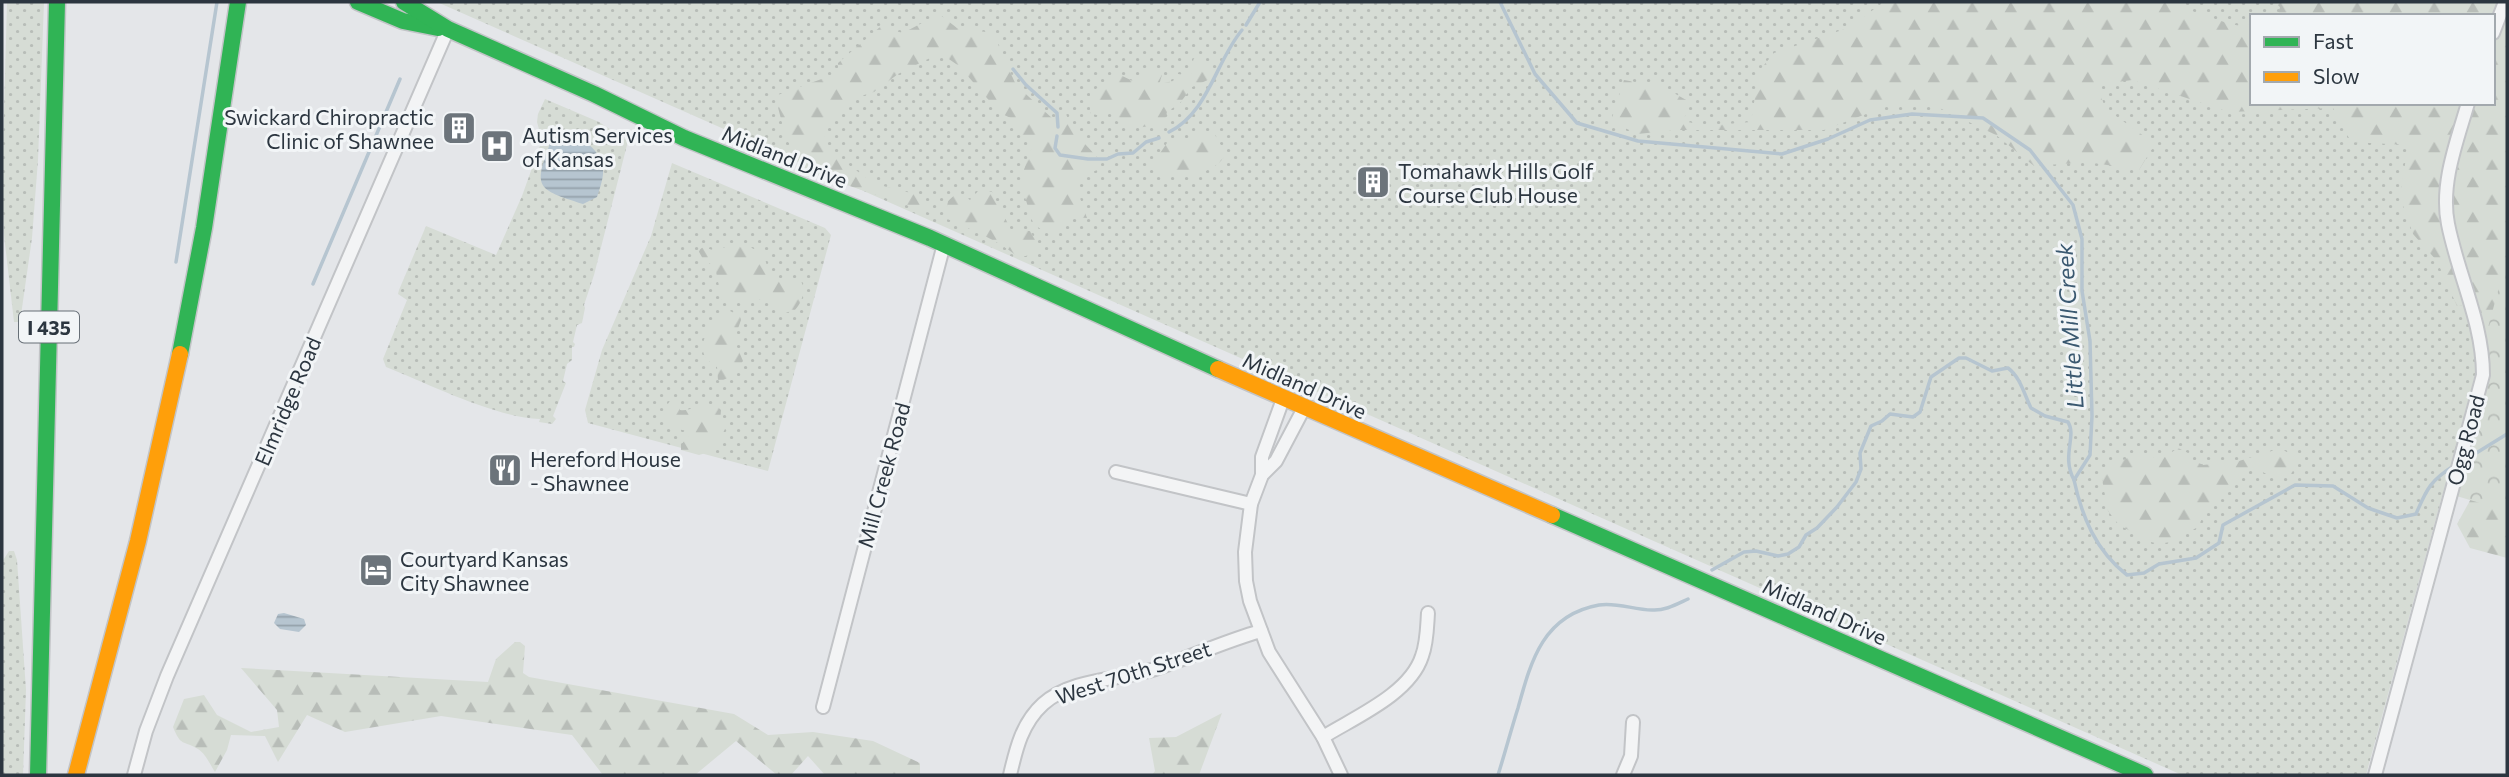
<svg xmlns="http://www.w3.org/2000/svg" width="2509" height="777" font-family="Commissioner,sans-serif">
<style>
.grass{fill:url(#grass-dots);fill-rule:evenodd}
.forest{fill:url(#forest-firs)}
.park{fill:url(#park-crowns)}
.water{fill:url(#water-rules)}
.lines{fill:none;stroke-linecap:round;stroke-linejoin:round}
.stream{stroke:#b6c5d0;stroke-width:3.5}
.street-casing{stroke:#c2c4c7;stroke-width:16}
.fast-casing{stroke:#c2c4c7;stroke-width:19}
.slow-casing{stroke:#c2c4c7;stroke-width:19}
.street{stroke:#f3f4f5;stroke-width:12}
.fast{stroke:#30b455;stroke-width:16}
.slow{stroke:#ff9f0a;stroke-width:16}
.labels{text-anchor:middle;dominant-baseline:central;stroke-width:6;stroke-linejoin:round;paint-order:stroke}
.shield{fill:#f2f5f7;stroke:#676f77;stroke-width:2}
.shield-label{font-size:19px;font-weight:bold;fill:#2c3640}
.poi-label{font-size:21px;fill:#2c3640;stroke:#f2f5f7;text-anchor:start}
.street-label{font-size:21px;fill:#2c3640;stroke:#f2f5f7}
.water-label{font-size:23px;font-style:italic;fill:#3a5870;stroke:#f2f5f7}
</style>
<defs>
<pattern id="grass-dots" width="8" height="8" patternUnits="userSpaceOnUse" patternTransform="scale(1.75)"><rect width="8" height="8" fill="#d6dcd5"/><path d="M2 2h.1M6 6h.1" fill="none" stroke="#b8bdb8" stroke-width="1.8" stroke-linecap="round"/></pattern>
<pattern id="forest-firs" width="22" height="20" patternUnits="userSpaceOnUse" patternTransform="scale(1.75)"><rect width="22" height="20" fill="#d6dcd5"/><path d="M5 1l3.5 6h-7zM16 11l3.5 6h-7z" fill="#b8bdb8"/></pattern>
<pattern id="park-crowns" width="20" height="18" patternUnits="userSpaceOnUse" patternTransform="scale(1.75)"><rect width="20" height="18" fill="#d6dcd5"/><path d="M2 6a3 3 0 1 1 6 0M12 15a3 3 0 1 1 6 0" fill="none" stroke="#b8bdb8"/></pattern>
<pattern id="water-rules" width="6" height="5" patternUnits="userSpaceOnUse" patternTransform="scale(1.75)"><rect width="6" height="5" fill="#b6c5d0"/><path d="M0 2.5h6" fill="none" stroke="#94a1aa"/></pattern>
</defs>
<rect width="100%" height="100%" fill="#e4e6e9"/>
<!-- grass -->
<g class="grass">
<polygon points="7,2 44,2 38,160 32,238 20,322 14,322 4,235 2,186"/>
<path d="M 437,2 L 2507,2 L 2507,258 L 2366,775 L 2182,775 ZM 2252,16 L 2493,16 L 2493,103 L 2252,103 Z"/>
<path d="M 545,99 L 599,122 L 628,141 L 594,275 L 584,305 L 585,308 L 582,323 L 577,325 L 573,342 L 575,344 L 574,347 L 572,347 L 572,360 L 567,364 L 563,381 L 566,383 L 553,416 L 556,419 L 552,424 L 539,422 L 540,419 C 494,417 431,385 386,367 L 383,359 L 407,300 L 398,294 L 399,290 L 426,226 L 496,255 L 522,196 L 542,140 L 537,122 L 538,114 Z"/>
<polygon points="672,163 825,228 831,235 768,471 588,423 585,410 602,350 651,236"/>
<polygon points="9,551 14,551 17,560 26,690 23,775 2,775 2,562"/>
</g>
<!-- forest -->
<g class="forest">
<polygon points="1884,2 2180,2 2183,8 2230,24 2252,28 2252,103 2493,103 2493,16 2278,16 2280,7 2273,2 2507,2 2507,371 2489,346 2480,305 2457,306 2437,261 2413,234 2400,197 2408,145 2351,142 2333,108 2229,112 2132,80 2096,85 2106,109 2155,144 2139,170 2088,162 2034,166 1996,135 1929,103 1887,106 1824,130 1678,130 1637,134 1611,121 1624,80 1663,87 1688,101 1684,121 1705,126 1751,122 1759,71 1774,53 1848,28"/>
<polygon points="939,14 957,28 993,33 1016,85 1053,119 1066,114 1073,131 1097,157 1099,169 1074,181 1087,218 1072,217 1068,225 1054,231 1044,232 1033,223 1020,181 1033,144 1017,132 1015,120 1000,113 959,66 940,53 898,74 874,92 851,99 823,129 828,150 875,184 923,196 930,213 805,171 786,138 775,96 838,73 838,63 880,27 903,33"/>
<polygon points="1194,58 1208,62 1213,71 1210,79 1192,87 1180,103 1167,112 1164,124 1136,128 1114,120 1112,113 1100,116 1090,113 1090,93 1118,74 1137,83 1140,75 1154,65 1162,75 1159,84 1173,81 1178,74 1192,76 1191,67"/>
<path d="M 1198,133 L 1215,135 L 1226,154 C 1214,176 1181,178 1159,172 L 1154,162 L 1167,143 L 1189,139 Z"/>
<path d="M 980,189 L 992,192 L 995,200 L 1002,205 L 1004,216 L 1011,230 L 1030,231 L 1040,248 L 1026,256 L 1017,256 C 996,239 970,229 945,218 L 948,201 L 958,192 L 970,200 Z"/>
<path d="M 728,246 L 750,247 L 763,254 L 770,274 L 776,279 L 800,279 C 806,289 803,301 795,310 L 785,313 L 764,299 L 734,303 L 722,300 L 715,267 L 703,259 L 698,250 L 704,247 L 715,251 Z"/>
<path d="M 730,311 L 740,316 L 741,320 L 734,340 L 743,361 L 732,376 L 721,381 L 718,380 L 717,367 C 690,351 707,333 719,315 Z"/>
<path d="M 670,401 L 678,403 L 680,410 C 693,412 709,398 721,410 L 720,423 L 725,429 L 717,444 L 713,445 L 709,452 L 699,455 L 681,450 L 681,445 L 690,434 L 689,431 C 671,429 655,420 670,401 Z"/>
<polygon points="2178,448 2188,453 2191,459 2203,465 2239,461 2275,450 2285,451 2301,460 2290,475 2276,479 2255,468 2248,469 2236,477 2206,510 2198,527 2170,542 2159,544 2151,542 2119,525 2108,511 2102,479 2105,469 2138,453 2147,453 2155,458 2163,458"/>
<polygon points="2507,461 2507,558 2470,548 2457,524 2483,477"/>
<path d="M 515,642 L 520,642 L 525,646 L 523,673 L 529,677 L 734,714 L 768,735 L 813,732 L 873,741 L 920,763 L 920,775 L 825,775 L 808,756 L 791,775 L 777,775 L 736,741 L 695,775 L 603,775 L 572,735 L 441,716 L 345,732 L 307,715 L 278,762 L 265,736 L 231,735 L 227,750 L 215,772 C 211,766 205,753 198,749 C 183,740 181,747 173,727 L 184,699 L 204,695 L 217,715 L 251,732 L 279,727 L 277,710 L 241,668 L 488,682 L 496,659 Z"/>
<polygon points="1222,713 1199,775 1152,775 1155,771 1149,738 1176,737"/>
</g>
<!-- park -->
<polygon class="park" points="2507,258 2507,511 2443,492"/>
<!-- water -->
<g class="water">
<path d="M 565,134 C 582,136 600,150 603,168 C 604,177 600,188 597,197 L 583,204 C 536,189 533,188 551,141 Z"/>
<polygon points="284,613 304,619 306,625 299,632 280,629 274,623 278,614"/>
</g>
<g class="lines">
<!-- stream -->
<g class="stream">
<path d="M 1500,2 L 1535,74 L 1577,123 L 1638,141 L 1782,154 L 1828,139 L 1870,120 L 1912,114 L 1983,118 L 2030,150 L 2073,205 L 2082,239 L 2082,291 L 2090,341 L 2092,416 L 2090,455 L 2074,480 C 2082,517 2096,551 2127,575 L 2144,573 L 2159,564 L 2196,558 L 2219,543 L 2223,525 L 2295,485 L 2333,486 L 2368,508 L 2397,518 L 2416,514 C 2427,488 2431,480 2455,465"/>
<polyline points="1246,25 1260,2"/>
<polyline points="1013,69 1026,85 1057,113 1058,127"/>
<path d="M 1169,132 C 1208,113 1216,61 1242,30"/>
<polyline points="1057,136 1055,148 1060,155 1088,159 1107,159 1118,154 1133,153 1146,142 1159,138"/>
<polyline points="176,262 217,2"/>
<polyline points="313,284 400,79"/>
<polyline points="2465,460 2507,434"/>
<path d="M 1712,570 L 1744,552 L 1756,551 L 1778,556 L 1788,554 L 1799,547 L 1806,535 L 1817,528 L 1837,507 L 1856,482 L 1861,469 L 1860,453 L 1871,426 L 1882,421 L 1890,414 L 1913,417 L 1920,412 L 1931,377 L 1959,358 L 1966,358 L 1992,371 L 2008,368 C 2021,378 2024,394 2031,408 L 2045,416 L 2068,422 C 2077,436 2061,456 2074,480"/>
<path d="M 1498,775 C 1505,753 1511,730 1518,708 C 1531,661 1543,615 1599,605 C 1617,602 1634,610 1652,610 C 1665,611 1677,604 1688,599"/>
</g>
<!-- street casing -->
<g class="street-casing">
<g id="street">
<polyline points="2493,33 2505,2"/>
<polyline points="1304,408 1276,461 1262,475 1251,504 1245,552 1246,581 1250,601 1269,652 1323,737 1341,775"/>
<polyline points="1116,472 1251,504"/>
<polyline points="1262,475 1262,457 1283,399"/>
<polyline points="823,707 944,244"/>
<path d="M 1323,737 C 1355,717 1410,694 1422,656 C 1427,643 1427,628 1428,613"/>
<polyline points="134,775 146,731 167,676 448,29"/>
<path d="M 1010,775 C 1016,749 1022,723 1043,704 C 1072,678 1120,680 1155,669 C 1191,657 1225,641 1261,631"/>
<polyline points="1623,775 1631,756 1633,722"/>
<path d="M 2375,775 L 2483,375 C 2483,323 2458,275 2448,224 C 2440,184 2457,141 2468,103"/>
</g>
</g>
<!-- fast casing -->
<g class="fast-casing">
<g id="fast">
<polyline points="358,2 403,21 438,28"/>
<polyline points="404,2 448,29 594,94 684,138 930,238 1218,369"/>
<polyline points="180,354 204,228 238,2"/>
<polyline points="1552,515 2145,775"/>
<polyline points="38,775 57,2"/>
</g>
</g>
<!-- slow casing -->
<g class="slow-casing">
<g id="slow">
<polyline points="1218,369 1552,515"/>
<polyline points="76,775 138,541 180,354"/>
</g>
</g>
<!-- street -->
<use href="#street" class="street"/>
<!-- fast -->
<use href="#fast" class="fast"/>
<!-- slow -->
<use href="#slow" class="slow"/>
</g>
<!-- icons -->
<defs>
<g id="building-square" transform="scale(1.75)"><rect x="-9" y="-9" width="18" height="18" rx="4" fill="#6c747b" stroke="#f2f5f7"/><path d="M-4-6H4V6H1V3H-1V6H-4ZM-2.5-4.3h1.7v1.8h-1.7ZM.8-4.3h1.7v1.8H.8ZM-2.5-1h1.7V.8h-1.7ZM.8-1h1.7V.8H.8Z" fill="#fff"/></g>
<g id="hospital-square" transform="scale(1.75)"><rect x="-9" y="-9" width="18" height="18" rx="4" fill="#6c747b" stroke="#f2f5f7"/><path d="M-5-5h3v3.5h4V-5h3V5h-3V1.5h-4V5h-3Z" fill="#fff"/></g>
<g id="restaurant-square" transform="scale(1.75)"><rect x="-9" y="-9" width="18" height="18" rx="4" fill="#6c747b" stroke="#f2f5f7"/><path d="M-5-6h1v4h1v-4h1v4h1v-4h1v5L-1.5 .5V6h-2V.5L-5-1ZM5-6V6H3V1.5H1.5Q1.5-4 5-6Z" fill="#fff"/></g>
<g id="hotel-square" transform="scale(1.75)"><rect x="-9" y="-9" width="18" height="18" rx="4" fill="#6c747b" stroke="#f2f5f7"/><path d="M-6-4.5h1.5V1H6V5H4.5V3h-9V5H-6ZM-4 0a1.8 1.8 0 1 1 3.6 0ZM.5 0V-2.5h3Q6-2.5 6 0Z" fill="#fff"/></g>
</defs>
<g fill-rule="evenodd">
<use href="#building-square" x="459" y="128"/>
<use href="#hospital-square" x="497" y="146"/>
<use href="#building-square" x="1373" y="182"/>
<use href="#restaurant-square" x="505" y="470"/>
<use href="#hotel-square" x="376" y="570"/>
</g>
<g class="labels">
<!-- shield labels -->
<rect class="shield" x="19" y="311.5" width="60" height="31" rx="5"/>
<g class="shield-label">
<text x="49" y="327">I 435</text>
</g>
<!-- poi labels -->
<g class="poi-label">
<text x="434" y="116" text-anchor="end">Swickard Chiropractic<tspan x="434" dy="24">Clinic of Shawnee</tspan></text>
<text x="522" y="134">Autism Services<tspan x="522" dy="24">of Kansas</tspan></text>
<text x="1398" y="170">Tomahawk Hills Golf<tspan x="1398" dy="24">Course Club House</tspan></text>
<text x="530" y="458">Hereford House<tspan x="530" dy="24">- Shawnee</tspan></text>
<text x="400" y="558">Courtyard Kansas<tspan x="400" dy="24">City Shawnee</tspan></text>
</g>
<!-- street labels -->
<g class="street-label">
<text transform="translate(785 156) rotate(22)">Midland Drive</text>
<text transform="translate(1305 385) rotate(24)">Midland Drive</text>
<text transform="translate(287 401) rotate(-67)">Elmridge Road</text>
<text transform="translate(2465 440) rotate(-75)">Ogg Road</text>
<text transform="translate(883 475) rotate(-75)">Mill Creek Road</text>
<text transform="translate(1825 611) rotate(24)">Midland Drive</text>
<text transform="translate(1133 672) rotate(-18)">West 70th Street</text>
</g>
<!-- water labels -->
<g class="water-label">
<text transform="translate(2069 326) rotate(-94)">Little Mill Creek</text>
</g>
</g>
<!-- border -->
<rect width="2509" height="777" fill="none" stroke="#2c3640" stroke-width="7"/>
<!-- legend -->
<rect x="2250" y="14" width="245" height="91" fill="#f2f5f7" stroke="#a3a9ae" stroke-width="2"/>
<rect x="2264" y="37" width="35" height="10" fill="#30b455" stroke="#a3a9ae" stroke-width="2"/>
<text x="2313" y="49" font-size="21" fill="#2c3640">Fast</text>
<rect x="2264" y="72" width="35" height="10" fill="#ff9f0a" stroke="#a3a9ae" stroke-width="2"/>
<text x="2313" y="84" font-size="21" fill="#2c3640">Slow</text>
</svg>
